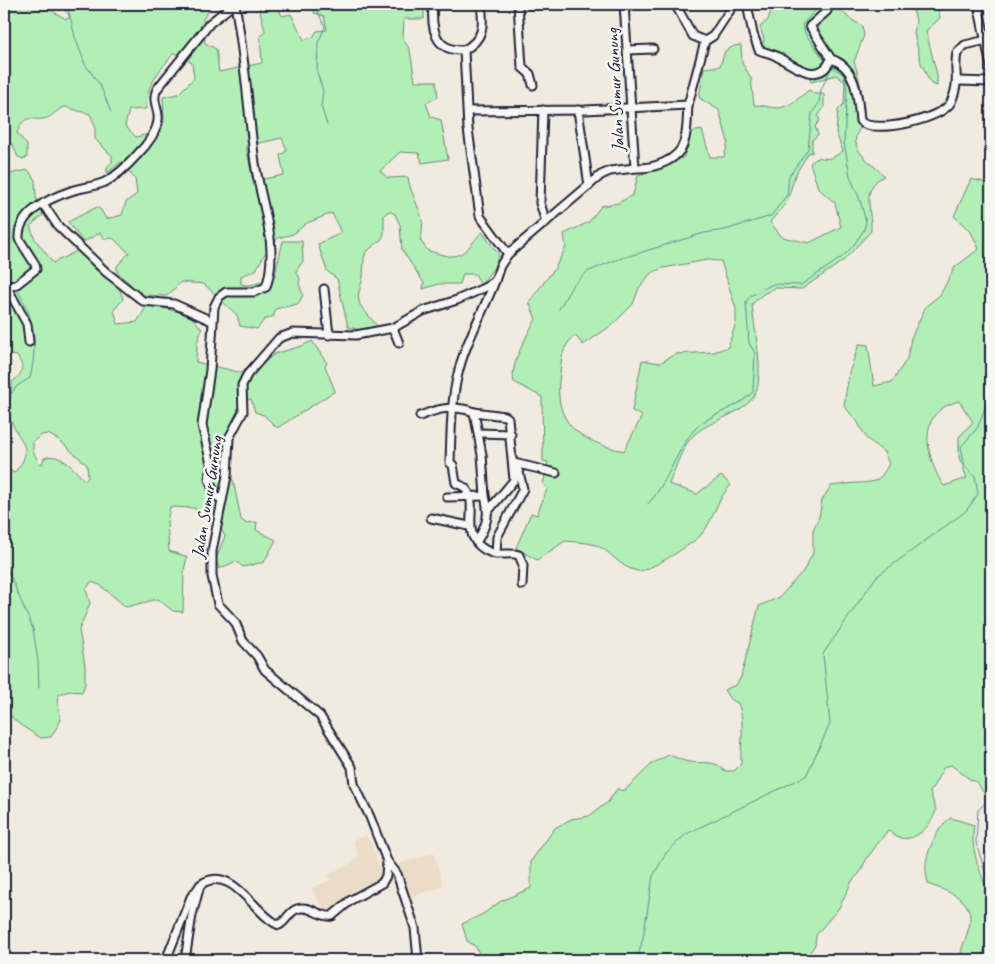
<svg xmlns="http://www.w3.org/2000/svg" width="995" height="964" font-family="Caveat,sans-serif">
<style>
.built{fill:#ebdcc7}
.green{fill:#b1efb6;stroke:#6a8878;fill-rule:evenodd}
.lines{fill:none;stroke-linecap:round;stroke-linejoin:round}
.stream{stroke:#5a8c99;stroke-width:1}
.minor-casing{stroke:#22223b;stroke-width:11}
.minor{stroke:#f6f6f2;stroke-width:7}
.labels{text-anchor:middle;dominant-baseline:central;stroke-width:5;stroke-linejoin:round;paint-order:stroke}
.street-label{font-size:18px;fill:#22223b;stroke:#f6f6f2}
</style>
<rect width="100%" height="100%" fill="#f1eade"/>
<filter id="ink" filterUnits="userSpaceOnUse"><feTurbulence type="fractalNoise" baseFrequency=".02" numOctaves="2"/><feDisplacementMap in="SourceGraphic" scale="10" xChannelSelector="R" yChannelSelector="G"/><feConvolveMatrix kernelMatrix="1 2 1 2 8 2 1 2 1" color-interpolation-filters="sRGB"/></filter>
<g filter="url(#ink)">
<!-- built -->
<polygon class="built" points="367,835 381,869 434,853 443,886 407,898 400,877 327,914 311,888 331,880 328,875 353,862 359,855 353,840"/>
<!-- green -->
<g class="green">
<path d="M 4,4 L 40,4 L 66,19 L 69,18 L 69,15 L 59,4 L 208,4 L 209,10 L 203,19 L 205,43 L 216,49 L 219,72 L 262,63 L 260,37 L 265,31 L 259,7 L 277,4 L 282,16 L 291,14 L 304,40 L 313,37 L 317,31 L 327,30 L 324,16 L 314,13 L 316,4 L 380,4 L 389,7 L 391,4 L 409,4 L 411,8 L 424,7 L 424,19 L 404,19 L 403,39 L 410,50 L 415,81 L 436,81 L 438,97 L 426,103 L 431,117 L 441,120 L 448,159 L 422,163 L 419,153 L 400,152 L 380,171 L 388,178 L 408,177 C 411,200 429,217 420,240 L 428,251 C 435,252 441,255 448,256 C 466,257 470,244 482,232 L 499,255 L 494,267 L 481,285 L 475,274 L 463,274 L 460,284 L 439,284 L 423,289 L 424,283 L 402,250 L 400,225 L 395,214 L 389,211 L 384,215 L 384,234 L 381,240 L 366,252 L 364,258 L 363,277 L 358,296 L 360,305 L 377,326 L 361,330 L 348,327 L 337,279 L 327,271 L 318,244 L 341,233 L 332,213 L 307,223 L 293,234 L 278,238 L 264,255 L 256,270 L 241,276 L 241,284 C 253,288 265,280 275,275 L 283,241 L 302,241 L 303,261 L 296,271 L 300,278 L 299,284 L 303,295 L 298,304 L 275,309 L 274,316 L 264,320 L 257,329 L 240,326 L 237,315 L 204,284 L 181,282 L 167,296 L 142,295 L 117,272 L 117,266 L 129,253 L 113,238 L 105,239 L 100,233 L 83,242 L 68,222 L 97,207 L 101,210 L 106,219 L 122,215 L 126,202 L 137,194 L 135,179 L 121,162 L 107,173 L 107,167 L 112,162 L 112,156 L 95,139 L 95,125 L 90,114 L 65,107 C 57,109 54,115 47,118 C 32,123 26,110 17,133 L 27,145 L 27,158 L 23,159 L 18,157 L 13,145 L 4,141 ZM 174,53 L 192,63 L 194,78 L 178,94 L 163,97 L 164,121 L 161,131 L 136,137 L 125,126 L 129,110 L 146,109 C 145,86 160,70 174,53 ZM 282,138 L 287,151 L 280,155 L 284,175 L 253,181 L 246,146 Z"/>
<path d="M 773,4 L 834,4 L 849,18 L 862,26 L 864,35 L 854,62 C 858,71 866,110 864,119 C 863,128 853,133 856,144 C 859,157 876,166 884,176 C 860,188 872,209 871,231 L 843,261 L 802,289 L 775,288 L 763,294 L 752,304 C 754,331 762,358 758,385 C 754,412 714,418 696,433 C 682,445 676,467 669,484 L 697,494 L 721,476 L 731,485 C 716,499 714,521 700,536 C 692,544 647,573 637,571 C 619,567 611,551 596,545 C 587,542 575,542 565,541 L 537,560 L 516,548 L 531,513 L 537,515 L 547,489 L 543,484 L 548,462 L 543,461 L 542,397 L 514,382 C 509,366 527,335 536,319 L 529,302 L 555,268 L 566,247 L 564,234 L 589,222 L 601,206 L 618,203 L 633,195 L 638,175 L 659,169 L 684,157 L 691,132 L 702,130 L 710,157 L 724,157 L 728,142 L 719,110 L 699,98 L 704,68 L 720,66 L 725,51 L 734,46 L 741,45 L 742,63 L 751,78 L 754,105 C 763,105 771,108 778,108 C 790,107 800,97 809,90 L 815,94 L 824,94 L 824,108 L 818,116 L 820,121 L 815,126 L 818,135 L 812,140 L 812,153 L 809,152 L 795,175 L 787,202 L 770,222 L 782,237 L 809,243 L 841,227 L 835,203 L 818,188 L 810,163 L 819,157 C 829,161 834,157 843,151 L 836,133 L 838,110 L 844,104 L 845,82 L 836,75 L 811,82 L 806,66 L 762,46 L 764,39 L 760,27 L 768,20 ZM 707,260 L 721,261 L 736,309 L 736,323 L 728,347 L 714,352 L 675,354 L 660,363 L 642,360 L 632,411 L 642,416 L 624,451 C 579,441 552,424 560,373 C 562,355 562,348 575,335 L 583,345 L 612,325 L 633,304 L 639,288 L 651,273 L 663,268 Z"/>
<polygon points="911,4 937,4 940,18 926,31 937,75 937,86 931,84 921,63 914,33 916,20"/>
<path d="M 4,168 L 9,174 L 28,170 L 35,180 L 36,197 L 43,215 L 30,226 L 35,239 L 53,263 L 79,250 L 95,269 L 118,285 L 123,299 L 114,310 L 118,324 L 137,322 L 148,304 L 190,315 L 202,329 L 197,343 L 196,362 L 251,375 L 274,354 L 302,346 L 312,341 L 327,363 L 325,366 L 335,391 L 277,428 L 264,415 L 255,412 L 251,399 L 240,401 L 237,417 L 227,432 L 224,471 L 233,480 L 241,519 L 245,523 L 257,522 L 256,530 L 276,540 L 264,562 L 243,567 L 236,561 L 219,569 L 216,559 L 225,536 L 216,521 L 200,518 L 195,508 L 170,507 L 167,522 L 169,551 L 187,557 L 184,570 L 183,612 L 173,611 L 158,599 L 126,607 L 100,585 L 91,582 L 86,589 L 90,603 L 79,630 L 85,665 L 85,684 L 82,692 L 70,691 L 59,694 L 58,706 L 61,720 L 51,737 L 41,738 C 7,717 4,716 4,677 L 7,677 L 11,657 L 4,656 L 4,467 L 14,473 C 39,445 15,441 9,414 C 7,408 12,390 12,382 C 23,374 25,368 17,356 L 11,355 L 4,361 ZM 48,434 L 59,440 L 87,465 L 88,477 L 85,481 C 75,471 61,451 44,458 L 42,464 L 39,463 L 33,451 L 33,441 L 42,435 Z"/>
<path d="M 971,179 L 988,183 L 991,179 L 991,341 L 987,350 L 988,354 L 991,354 L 991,805 L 977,782 L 971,780 L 951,765 L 944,767 L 930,792 L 936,810 C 932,825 915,844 897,837 C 894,836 891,832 888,830 L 867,858 L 859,874 L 852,881 L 839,908 L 816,935 L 815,945 L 810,952 L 799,960 L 482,960 L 476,947 L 467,941 L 462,924 L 483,914 L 501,901 L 531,888 L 531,861 L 555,828 L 571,819 L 589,816 L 608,802 L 617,789 L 624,791 L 653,763 L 669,755 C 676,757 682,761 689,762 C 701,764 716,759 724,771 L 734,771 L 741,764 C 740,744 746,723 738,703 L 730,699 L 724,690 L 736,685 L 741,677 L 759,606 L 780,597 L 804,570 L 813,553 L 813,530 L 819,517 L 822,500 L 831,486 C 840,485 849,483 858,483 C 878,482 879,481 889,464 L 884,452 L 867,439 L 857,421 L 844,406 L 849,373 L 859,344 L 868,345 L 874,386 L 892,382 L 907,359 L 911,338 L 926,306 L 940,295 L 955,267 L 979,249 L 971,232 L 954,216 ZM 959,401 L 973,422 L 959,437 L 959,457 L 967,478 L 944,486 C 931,468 917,426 941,409 C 946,405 953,403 959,401 Z"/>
<path d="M 951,818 L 974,825 C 969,853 983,875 991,901 C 995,916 991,944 991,960 L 961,960 C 960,949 964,944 967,934 C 979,900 954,894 928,884 C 927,877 925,870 926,864 C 927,851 939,824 951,818 Z"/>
</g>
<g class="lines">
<!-- stream -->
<g class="stream">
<polyline points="67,4 75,37 85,64 100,85 111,112"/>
<polyline points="318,4 317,10 325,27 318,43 317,72 323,91 321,106 327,125"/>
<polyline points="821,4 802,25 806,35 825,61"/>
<polyline points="4,268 13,283"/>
<polyline points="559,309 572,286 587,272 613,261 704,233 725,230 771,216 787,195 789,176 808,149 812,113 819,103 821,90 832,66"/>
<path d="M 4,403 L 17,386 L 30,378 C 38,345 35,317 16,288"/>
<path d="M 648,504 C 670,480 675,451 695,429 C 710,413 736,410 753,392 L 755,353 L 749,343 L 746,302 L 750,296 L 773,284 L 801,285 L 841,258 L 853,246 L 864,230 L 866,222 L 860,200 L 850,176 L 844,142 L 847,90 L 844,75 L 830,65"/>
<polyline points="4,561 33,629 38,661 39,688"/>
<polyline points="991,798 978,810 976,843 991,890"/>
<polyline points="637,960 643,938 653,876 666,853 686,834 806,776 830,724 823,654 876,577 966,511 978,494 975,476 965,467 961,447 978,427 991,391"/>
<polyline points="980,960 986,947 991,942"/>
</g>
<!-- minor casing -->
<g class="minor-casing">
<g id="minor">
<path d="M 433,4 C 431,27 434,52 464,50 L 468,129 L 480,216 L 508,254"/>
<polyline points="518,4 522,67 530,74 533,85"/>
<polyline points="529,4 535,4"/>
<polyline points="675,4 693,36 705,41 713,36 734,4"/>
<path d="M 747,4 L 753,34 L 759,50 C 764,52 769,53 774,55 C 791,63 819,88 831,59 C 857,67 858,98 860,121 C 873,135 943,119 951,102 C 961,81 953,71 957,53 L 965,45 L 991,39"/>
<polyline points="828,4 827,11 810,26 831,59"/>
<polyline points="978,4 991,67"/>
<path d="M 464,50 C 484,39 484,26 481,4"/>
<polyline points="628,50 653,49"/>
<polyline points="958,81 991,82"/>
<polyline points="543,110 540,203 546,222"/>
<polyline points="578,110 589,186"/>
<polyline points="468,111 585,110 688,105 705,41"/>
<path d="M 635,168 C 652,169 679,161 684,142 C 688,130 687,117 688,105"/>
<polyline points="43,204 58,226 106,272 143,301 174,304 212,321"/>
<path d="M 495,281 C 483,313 464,344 457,378 C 451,405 451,435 450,463 L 453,465 L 456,483 C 459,485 464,486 466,489 C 481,507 455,539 492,553 C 500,556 510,552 519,555 L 523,565 L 522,585"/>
<path d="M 4,289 L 17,284 L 36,269 L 35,264 L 19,239 C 17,213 50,198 71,191 C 82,187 94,187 105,182 C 117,176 128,165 137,155 C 146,146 160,129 158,115 C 157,106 152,99 157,89 L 210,23 L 234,4"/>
<polyline points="8,289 27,324 29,342"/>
<polyline points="324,289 329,335"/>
<polyline points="393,328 399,343"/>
<polyline points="474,412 505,416 508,418 514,480 489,510"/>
<path d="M 420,416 C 439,408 454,405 474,412 L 482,455 L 485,496 L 447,497"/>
<polyline points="479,433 511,434"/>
<polyline points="514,463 556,473"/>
<path d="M 222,500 L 215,495 L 209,479 L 211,464 L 202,425 L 210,370 L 214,307 L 219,297 L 226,292 L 254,292 L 266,287 C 280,246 261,204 255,163 C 248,110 245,57 235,4"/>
<polyline points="431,518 469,526"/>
<path d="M 477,541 C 487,525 490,514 485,496"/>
<polyline points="496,554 497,537 523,489 517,464"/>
<polyline points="166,960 191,897 200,886"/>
<path d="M 185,960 L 192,915 L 200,885 C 232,862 255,916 279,925 C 287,921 288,912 297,909 C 309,904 320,918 332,916 L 351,900 L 382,883 L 386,876 L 387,861"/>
<polyline points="418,960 415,928 397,874 387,861 370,817 354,784 352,767 320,716 265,670 257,656 243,641 235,622 218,604 212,576 212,551 227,476 229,438 243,412 242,385 247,375 279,338 293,333 356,335 393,328 423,311 457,300 486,287 495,281 500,266 508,254 601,175 610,171 635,168 624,4"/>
</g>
</g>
<!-- minor -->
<use href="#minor" class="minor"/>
</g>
</g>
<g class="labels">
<!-- street labels -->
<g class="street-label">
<text transform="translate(615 90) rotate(-93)">Jalan Sumur Gunung</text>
<text transform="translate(207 497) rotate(-81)">Jalan Sumur Gunung</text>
</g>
</g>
<!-- margin -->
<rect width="995" height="964" fill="none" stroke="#f6f6f2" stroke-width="20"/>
<rect x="10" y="10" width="975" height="944" fill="none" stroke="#22223b" stroke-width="2" filter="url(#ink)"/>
</svg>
